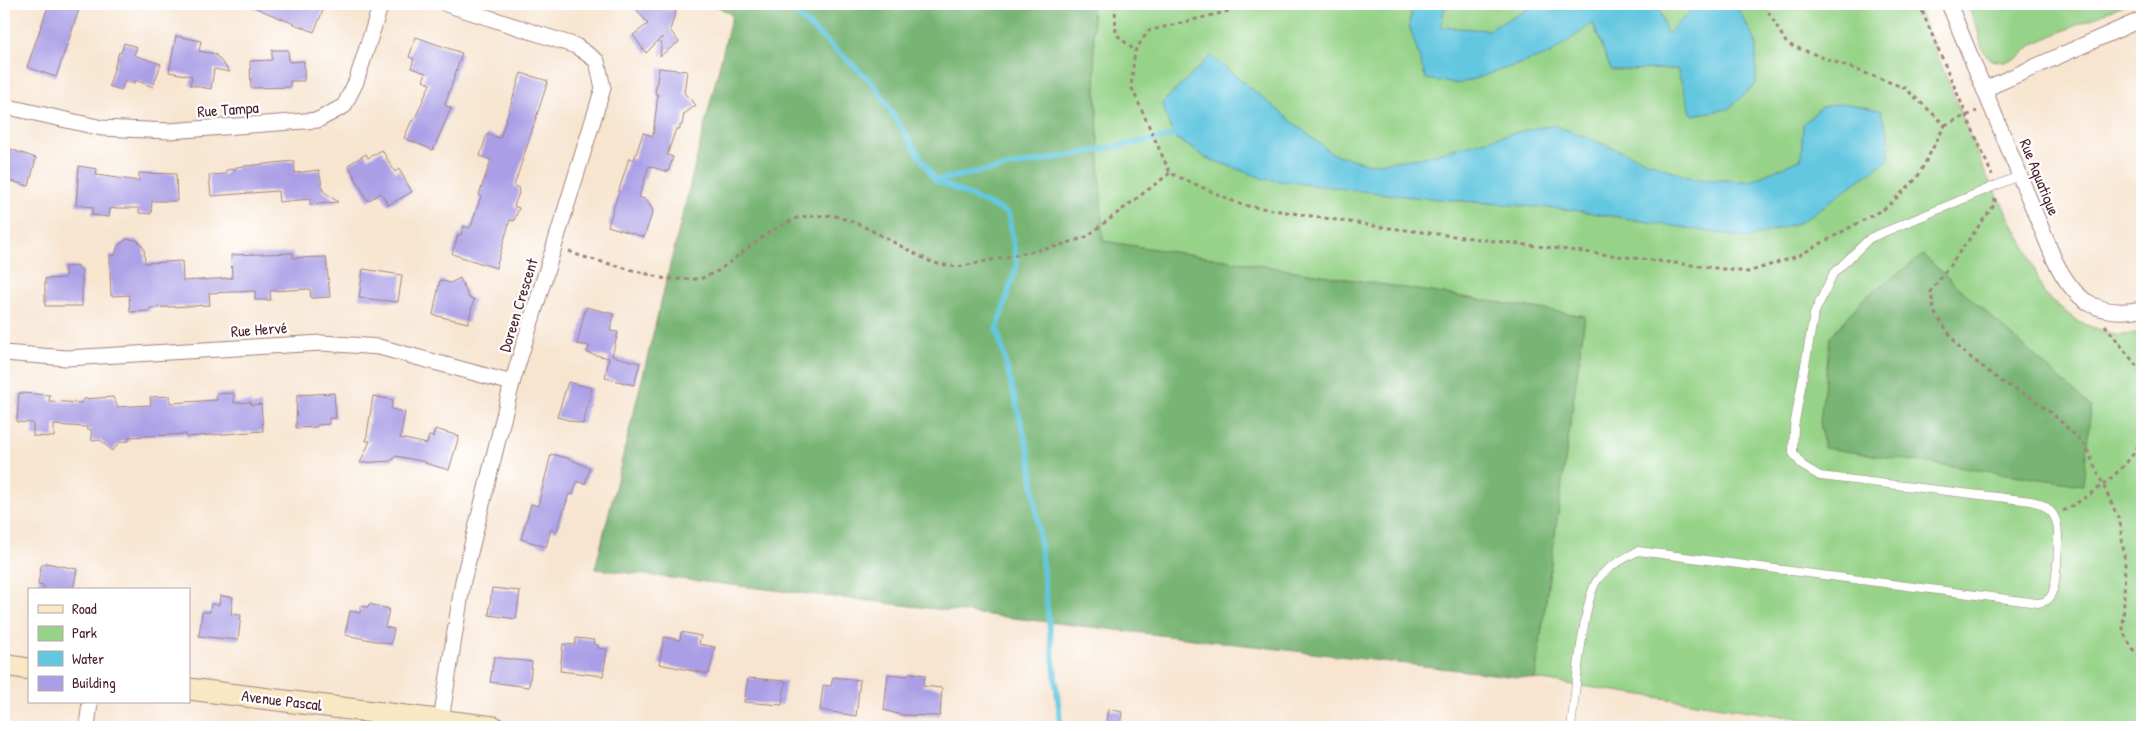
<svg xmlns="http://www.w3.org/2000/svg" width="2146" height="731" font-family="'Patrick Hand',sans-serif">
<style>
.green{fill:#96d388;stroke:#70795a}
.forest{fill:#78b574;stroke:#616a50}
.water{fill:#63c7e0;stroke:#567386}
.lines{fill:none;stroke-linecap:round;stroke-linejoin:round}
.stream{stroke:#63c7e0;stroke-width:5.5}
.building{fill:#aa9fe6}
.lane-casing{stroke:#a0827e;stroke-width:9}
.street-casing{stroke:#a0827e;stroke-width:17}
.secondary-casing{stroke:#a0827e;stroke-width:23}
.path{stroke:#a0827e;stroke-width:3;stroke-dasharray:4 4;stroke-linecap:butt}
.lane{stroke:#fff;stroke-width:8}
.street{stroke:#fff;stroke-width:15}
.secondary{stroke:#f8e8c3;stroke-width:21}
.labels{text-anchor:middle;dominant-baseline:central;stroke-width:4.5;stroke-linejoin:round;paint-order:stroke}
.street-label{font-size:16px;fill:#4a1f2b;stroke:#fff}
</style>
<rect width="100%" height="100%" fill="#fff"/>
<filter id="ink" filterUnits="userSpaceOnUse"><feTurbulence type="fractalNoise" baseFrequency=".02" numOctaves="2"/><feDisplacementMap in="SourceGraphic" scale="10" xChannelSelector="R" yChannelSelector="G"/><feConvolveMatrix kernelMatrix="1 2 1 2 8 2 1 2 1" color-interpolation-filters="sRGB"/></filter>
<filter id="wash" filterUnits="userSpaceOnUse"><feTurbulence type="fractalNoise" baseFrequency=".0096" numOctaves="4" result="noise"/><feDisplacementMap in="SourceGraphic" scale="20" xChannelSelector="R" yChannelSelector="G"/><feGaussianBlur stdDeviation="1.12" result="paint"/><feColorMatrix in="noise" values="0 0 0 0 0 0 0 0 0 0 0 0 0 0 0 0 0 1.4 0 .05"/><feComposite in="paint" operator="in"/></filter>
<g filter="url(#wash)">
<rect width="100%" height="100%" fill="#f7e5d0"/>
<!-- green -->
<g class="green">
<polygon points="1092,4 1917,4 1984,171 2028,252 2044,294 2078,322 2118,336 2142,332 2142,727 1857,727 1535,679 1585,316 1102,241"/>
<polygon points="1967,4 2125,4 2033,44 2019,57 2004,62 1992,60 1983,51 1977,27"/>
</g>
<!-- forest -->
<g class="forest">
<polygon points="713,4 1092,4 1103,241 1585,316 1535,679 595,569 732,15"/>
<polygon points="1923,255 2091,407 2083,485 1824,448 1820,422 1830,338 1862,300"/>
</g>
<!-- water -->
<g class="water">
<polygon points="1413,4 1445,4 1441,27 1488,30 1538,4 1658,4 1667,34 1697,5 1736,5 1756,42 1756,84 1728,109 1692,115 1677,69 1611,70 1593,23 1550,54 1458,84 1426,79 1409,25"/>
<polygon points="1211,56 1331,153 1369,164 1419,158 1517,132 1554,125 1693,179 1751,181 1801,159 1803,124 1821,107 1844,103 1880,110 1888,133 1889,159 1801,222 1748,238 1573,210 1402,196 1265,179 1206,158 1173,136 1162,103"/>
</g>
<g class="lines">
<!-- stream -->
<g class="stream">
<polyline points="785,4 873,83 935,180 1008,213 1017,264 997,329 1030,457 1061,727"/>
<polyline points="937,180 1173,136"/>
</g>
</g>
<g id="blocks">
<!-- building -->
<g class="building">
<polygon points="49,4 81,4 56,77 27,67"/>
<polygon points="246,4 314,4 324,8 314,32"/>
<polygon points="632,4 658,4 662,9 676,11 670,30 679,42 660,56 662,37 646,53 633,35 648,24"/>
<polygon points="176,36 201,41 199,51 215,54 230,72 214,69 211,89 190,85 192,76 169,72"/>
<polygon points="416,37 462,53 445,105 451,108 433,150 404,138 412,120 414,121 430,84 423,81 426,73 411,68 414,59 409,57"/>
<polygon points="124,43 137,47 134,55 161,64 153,87 135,80 134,84 125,81 121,90 109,86 119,52 121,53"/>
<polygon points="272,50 288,50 289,62 304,61 304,81 290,81 290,87 251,88 250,61 272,60"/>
<polygon points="659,68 687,71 684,93 696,105 684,114 682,125 680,125 680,129 676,129 667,155 673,157 668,172 649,166 639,197 647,200 653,211 644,237 608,226 629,158 634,160 643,133 653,136 658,94 655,94"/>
<polygon points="521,73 548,81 514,186 518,187 519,193 514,206 519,208 514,221 510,220 496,268 452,254 458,235 461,235 464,226 469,228 471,226 481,196 479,195 491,160 480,156 487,134 500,138"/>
<polygon points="4,147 36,158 29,186 4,179"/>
<polygon points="382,150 395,172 399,169 412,192 388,205 381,193 368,201 348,165 366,154 368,158"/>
<polygon points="294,161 295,173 319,170 323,191 338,202 310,205 310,199 279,202 278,191 211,196 209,175 226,174 226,170 236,169 236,167"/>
<polygon points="79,166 97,169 96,175 139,181 139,173 176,174 177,201 152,201 151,214 139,213 139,208 117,208 110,209 109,217 92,215 93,207 76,205"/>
<polygon points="127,239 137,240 141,244 144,249 145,263 182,261 183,281 232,278 231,255 293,253 293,258 326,257 330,297 311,298 310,289 270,291 271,300 255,300 255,291 209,293 210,305 150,308 150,311 130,312 129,295 111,296 110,270 110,255 115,255 118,246"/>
<polygon points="79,266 79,270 82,269 82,306 45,306 45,279 65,278 65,267"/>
<polygon points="363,269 402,275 398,302 359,298"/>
<polygon points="460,278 469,298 474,299 468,323 433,315 440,280 450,283"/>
<polygon points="586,307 614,314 610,331 618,332 612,356 640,363 634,385 605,378 609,358 587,353 589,346 577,344"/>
<polygon points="568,382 592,388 583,424 557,417"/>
<polygon points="19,393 50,395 49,401 81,403 84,399 113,397 118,407 151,405 150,397 170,396 170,403 217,400 216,394 234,393 234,403 251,402 251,405 261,404 263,431 186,437 186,434 129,437 129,441 120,442 112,451 100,440 92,441 91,429 87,430 87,427 54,425 54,437 33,436 33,423 17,422"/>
<polygon points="334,393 336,418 329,418 329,424 317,425 317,427 296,428 297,395"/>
<polygon points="373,396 393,400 391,409 405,412 400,438 427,444 429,436 433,437 435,429 459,436 449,470 425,463 426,462 396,456 391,461 360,463 370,441 366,441"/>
<polygon points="551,454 567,458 590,468 585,484 577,481 573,495 569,494 557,531 551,529 546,547 521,539 531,504 538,506"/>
<polygon points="46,563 77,569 73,590 43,590 44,586 38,585 41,566"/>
<polygon points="492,588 520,591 516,619 489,615"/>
<polygon points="220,596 233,597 231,614 241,615 238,640 199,636 202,612 210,612 211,604 219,605"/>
<polygon points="369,604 389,609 385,627 394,629 391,644 345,635 350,611 360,613 361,606 368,607"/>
<polygon points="681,632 701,636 699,644 715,647 709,674 659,664 664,637 680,640"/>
<polygon points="576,638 594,640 593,644 598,645 598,648 607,649 603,676 560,671 563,644 575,645"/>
<polygon points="494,657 532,662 529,687 490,682"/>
<polygon points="909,673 925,675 923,686 942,688 940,716 901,715 884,710 888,674 908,676"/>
<polygon points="833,677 860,680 856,716 820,710 823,685 831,686"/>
<polygon points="748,678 786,681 782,705 744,702"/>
<polygon points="1108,709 1122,712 1120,727 1105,727"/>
</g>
</g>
</g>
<g filter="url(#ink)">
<use href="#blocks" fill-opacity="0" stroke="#a0827e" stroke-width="1"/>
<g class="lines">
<!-- lane casing -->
<g class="lane-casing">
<path id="lane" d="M 1571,727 C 1575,699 1583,597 1598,579 C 1608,566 1624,559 1638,551 L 2038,603 C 2044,602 2048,601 2051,596 C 2057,586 2061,528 2055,518 C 2050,508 2041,503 2031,501 L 1820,476 L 1803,466 L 1793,453 L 1794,427 L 1814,314 L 1833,274 L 1870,238 L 2021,175"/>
</g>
<!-- street casing -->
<g class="street-casing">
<g id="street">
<path d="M 1949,4 L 2054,259 C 2074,300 2096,318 2142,309"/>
<polyline points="1985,89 2142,19"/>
<polyline points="4,106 102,128 169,131 318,120 344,106 356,82 381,4"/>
<polyline points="4,353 67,358 322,343 379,347 512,383"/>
<polyline points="441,720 463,581 512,383 603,88 597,61 576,46 446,4"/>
<polyline points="87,727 90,702"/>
</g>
</g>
<!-- secondary casing -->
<g class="secondary-casing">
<g id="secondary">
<polyline points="4,665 29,669"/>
<polyline points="189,689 494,727"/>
</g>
</g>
<!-- path -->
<g class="path">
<polyline points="1115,4 1116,34 1135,51"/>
<polyline points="1243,4 1229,11 1148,31 1135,51 1131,86 1170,173 1242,205 1381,227 1748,272 1798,256 1887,207 1917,178 1945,125 1905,88 1787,44 1764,4"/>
<polyline points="1919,4 1992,175"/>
<polyline points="1945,125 1977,111"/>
<polyline points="1995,198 1995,204 1931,291 1934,312 1961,350 2002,382 2030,397 2056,417 2085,445 2120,522 2125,563 2123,632 2134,651 2142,656"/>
<polyline points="569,251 580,256 666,279 700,279 718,271 769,232 799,217 833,215 861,225 933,263 958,267 1058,246 1086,237 1170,173"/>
<polyline points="2105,325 2142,373"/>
<path d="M 2063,511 C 2090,496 2133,467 2142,436"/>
</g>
<!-- lane -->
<use href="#lane" class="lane"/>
<!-- street -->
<use href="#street" class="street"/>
<!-- secondary -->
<use href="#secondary" class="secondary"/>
</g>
</g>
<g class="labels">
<!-- street labels -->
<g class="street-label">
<text transform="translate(228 109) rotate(-4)">Rue Tampa</text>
<text transform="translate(2040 177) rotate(68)">Rue Aquatique</text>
<text transform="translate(518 305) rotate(-73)">Doreen Crescent</text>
<text transform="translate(259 329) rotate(-4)">Rue Hervé</text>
<text transform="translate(282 700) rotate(7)">Avenue Pascal</text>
</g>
</g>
<!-- margin -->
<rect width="2146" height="731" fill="none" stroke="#fff" stroke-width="20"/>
<!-- legend -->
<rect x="28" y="588" width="162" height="115" fill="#ffffff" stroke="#b7a5aa"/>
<rect x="38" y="605" width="25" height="8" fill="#f8e8c3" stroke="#b7a5aa"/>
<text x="72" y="614" font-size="15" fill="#4a1f2b">Road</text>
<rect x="38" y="626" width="25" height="15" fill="#96d388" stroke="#b7a5aa"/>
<text x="72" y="638" font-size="15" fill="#4a1f2b">Park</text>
<rect x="38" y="651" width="25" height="15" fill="#63c7e0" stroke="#b7a5aa"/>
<text x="72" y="664" font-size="15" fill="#4a1f2b">Water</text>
<rect x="38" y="676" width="25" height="15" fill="#aa9fe6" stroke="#b7a5aa"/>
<text x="72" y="688" font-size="15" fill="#4a1f2b">Building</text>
</svg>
